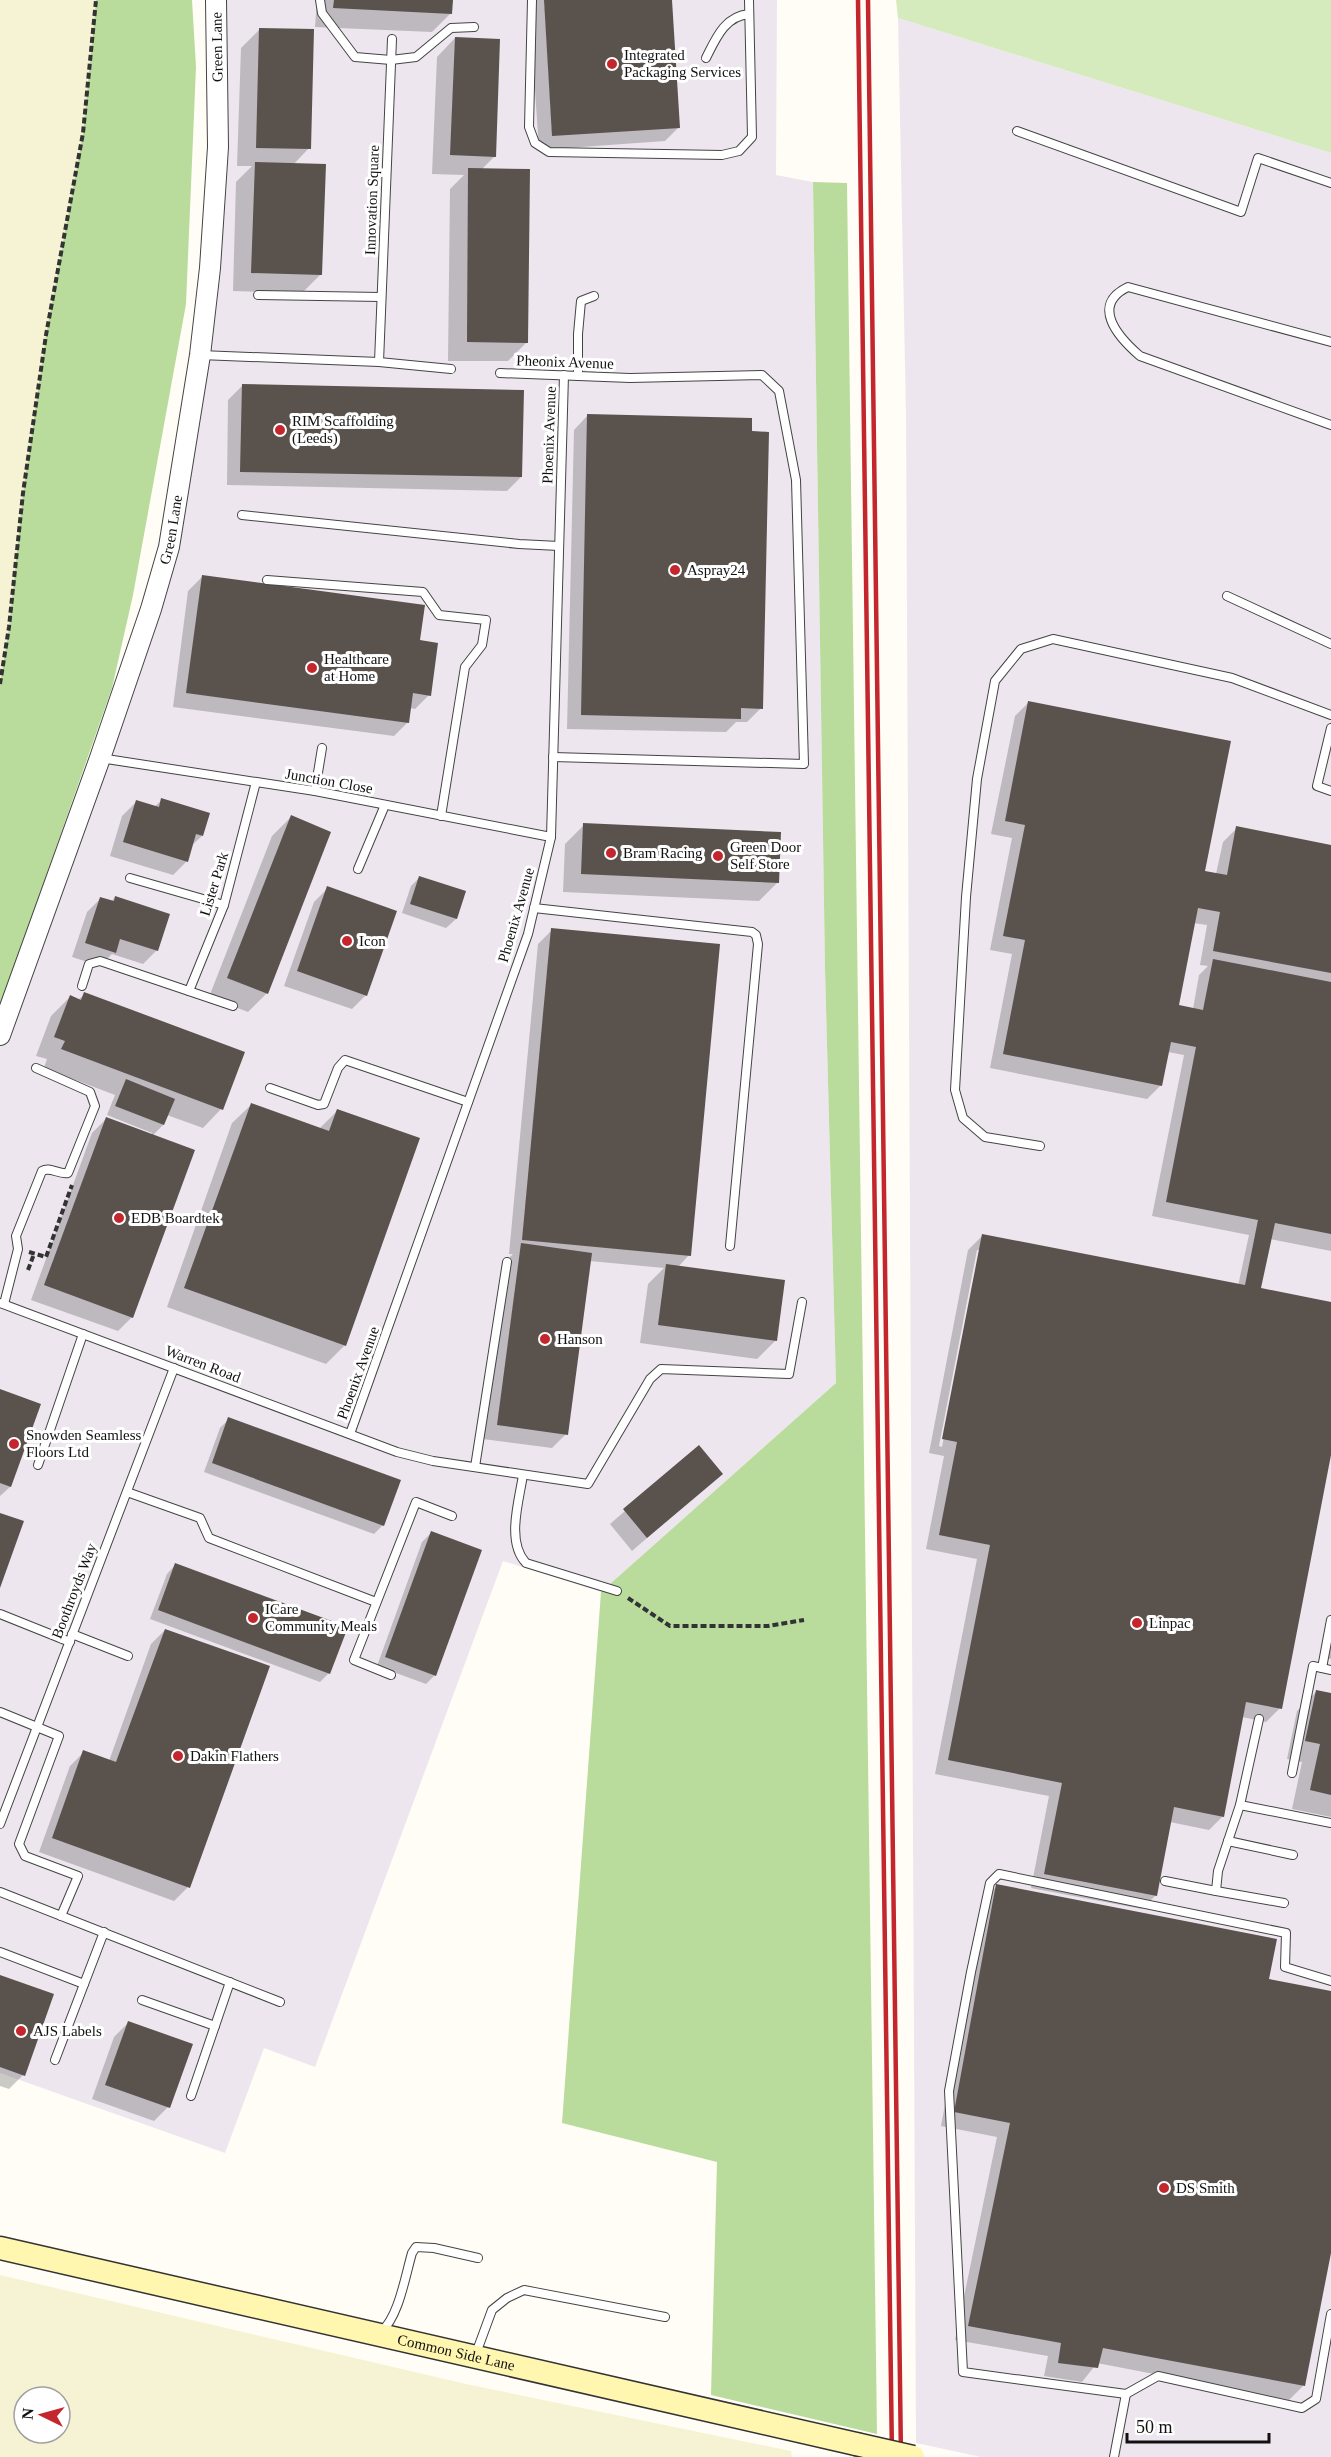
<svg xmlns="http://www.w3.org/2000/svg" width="1331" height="2457" font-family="Georgia,serif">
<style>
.industrial{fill:#eee6ef}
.farmland{fill:#f6f3d4;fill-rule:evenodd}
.green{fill:#d5ebbd}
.forest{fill:#b9dc9c}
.shadow{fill:#0003;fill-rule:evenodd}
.building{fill:#5a524d}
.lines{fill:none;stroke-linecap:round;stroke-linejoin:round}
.service-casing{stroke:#444;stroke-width:10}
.tertiary-casing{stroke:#444;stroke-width:22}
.secondary-casing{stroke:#333;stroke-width:25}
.path{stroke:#333;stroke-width:4;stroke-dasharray:6 3;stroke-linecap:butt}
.service{stroke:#fff;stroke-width:8}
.tertiary{stroke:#fff;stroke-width:20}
.secondary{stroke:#fff6b0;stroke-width:22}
.rail{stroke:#c4262e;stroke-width:4.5}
.secondary-bridge-casing{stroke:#333;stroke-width:25;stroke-linecap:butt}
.secondary-bridge{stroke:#fff6b0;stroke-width:22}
.poi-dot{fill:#c4262e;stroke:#fff;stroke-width:2}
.labels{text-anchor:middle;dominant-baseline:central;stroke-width:6;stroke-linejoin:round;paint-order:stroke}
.street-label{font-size:15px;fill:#111;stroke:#fff}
.poi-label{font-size:15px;fill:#111;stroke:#fff;text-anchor:start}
</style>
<rect width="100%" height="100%" fill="#fffdf5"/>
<!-- industrial -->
<g class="industrial">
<polygon points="213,0 777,0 776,175 813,182 825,969 836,1383 601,1592 503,1561 315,2067 264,2048 225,2153 0,2073 0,1031 169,547 218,147"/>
<polygon points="898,18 1331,153 1331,2457 981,2457 916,2443 906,415"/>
</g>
<!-- farmland -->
<g class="farmland">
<polygon points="0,0 96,0 83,133 46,335 9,627 0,684"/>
<path d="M 0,2275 L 466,2384 L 791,2451 L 792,2457 L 0,2457 ZM 24,2397 L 60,2397 L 60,2433 L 24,2433 Z"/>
</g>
<!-- green -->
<polygon class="green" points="896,0 1331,0 1331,153 898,18"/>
<!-- forest -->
<g class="forest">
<polygon points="96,0 192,0 196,67 186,304 133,595 112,688 0,1007 0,684 9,627 23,493 46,335 83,133"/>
<polygon points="813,182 847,183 877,2434 711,2395 717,2162 562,2123 601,1592 836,1383 825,969"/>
</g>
<!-- shadow -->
<g class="shadow">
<polygon points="317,0 451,0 451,13 432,32 315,27"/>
<polygon points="529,0 671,0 679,127 665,141 539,150"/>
<polygon points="260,29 309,148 293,165 321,274 302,293 233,291 236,182 252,166 237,166 241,48"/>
<polygon points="455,38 494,157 481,170 527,342 508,361 448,361 450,189 464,175 432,174 437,57"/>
<polygon points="242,386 521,477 507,491 227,485 228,400"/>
<polygon points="588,415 761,708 747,722 736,722 726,732 567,729 574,430"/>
<polygon points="202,577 419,642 429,695 415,709 410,708 408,722 394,736 173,707 188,591"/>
<path d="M 1029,702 L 1203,872 L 1216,874 L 1223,842 L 1237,828 L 1331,846 L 1331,1251 L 1270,1239 L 1258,1289 L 1331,1304 L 1331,1447 L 1280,1708 L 1266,1722 L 1242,1717 L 1223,1816 L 1209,1830 L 1170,1822 L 1156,1895 L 1142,1909 L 1031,1888 L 1049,1796 L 935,1774 L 977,1559 L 926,1549 L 944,1456 L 929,1453 L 968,1250 L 982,1236 L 1238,1286 L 1249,1235 L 1152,1216 L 1184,1055 L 1168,1052 L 1161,1085 L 1147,1099 L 990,1068 L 1012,954 L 990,950 L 1012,838 L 991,834 L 1015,716 ZM 1193,923 L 1207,925 L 1200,965 L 1208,966 L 1199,975 L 1193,1009 L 1176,1010 ZM 977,1250 L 980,1250 L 942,1447 L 939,1446 Z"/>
<polygon points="162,800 202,836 191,846 187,861 173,875 110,856 122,816 136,802 154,807"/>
<polygon points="291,817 267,993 248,1012 209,997 272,836"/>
<polygon points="584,825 778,882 759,901 563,892 565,844"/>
<polygon points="420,877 464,892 456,919 446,928 402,913 411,886"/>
<polygon points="328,888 366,995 352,1009 284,986 314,902"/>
<polygon points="115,897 157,950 143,964 112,954 100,966 72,957 87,912 101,898 111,902"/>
<polygon points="552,930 689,1255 678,1267 776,1340 757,1359 640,1343 648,1284 664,1268 590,1261 566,1434 552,1448 483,1439 508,1259 513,1254 509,1254 538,944"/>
<polygon points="85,994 243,1053 221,1109 203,1128 167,1115 163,1125 152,1136 132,1317 118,1331 31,1300 92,1133 106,1119 151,1136 152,1133 107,1115 115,1095 44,1068 47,1059 36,1056 51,1016 70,997 78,1000"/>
<polygon points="251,1105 319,1129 338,1110 345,1345 326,1364 167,1307 232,1123"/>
<polygon points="0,1390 10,1487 0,1496"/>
<polygon points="229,1419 383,1525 374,1534 204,1472 220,1428"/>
<polygon points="699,1447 721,1474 632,1551 610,1524"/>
<polygon points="431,1533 435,1675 426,1684 377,1666 422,1542"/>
<polygon points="176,1564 329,1673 320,1682 150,1619 167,1574"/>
<polygon points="165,1630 188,1887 174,1901 39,1852 70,1766 84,1752 109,1761 151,1644"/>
<polygon points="1331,1637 1331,1659 1327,1658"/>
<polygon points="1316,1692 1331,1695 1331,1817 1292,1809 1302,1762 1287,1759 1297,1711"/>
<polygon points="997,1886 1267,1981 1331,1993 1331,2245 1303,2386 1289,2400 1097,2363 1082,2382 1044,2376 1048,2356 955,2340 997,2137 941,2126 983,1900"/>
<polygon points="0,1976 53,1995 23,2075 9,2089 0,2086"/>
<polygon points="128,2023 168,2107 154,2121 92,2099 114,2037"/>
</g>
<!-- building -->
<g class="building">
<polygon points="334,0 453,0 452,14 333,8"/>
<polygon points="544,0 672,0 680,128 552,136"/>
<polygon points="259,28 314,29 311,149 256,148"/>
<polygon points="455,37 500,39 496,157 450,155"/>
<polygon points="255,162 326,164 322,275 251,273"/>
<polygon points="468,168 530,169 528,343 467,342"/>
<polygon points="242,384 524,390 522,477 240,472"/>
<polygon points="587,414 752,418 752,431 769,432 763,709 741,708 741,719 581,715"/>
<polygon points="202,575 425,605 420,640 438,643 431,696 413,693 409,723 186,693"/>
<polygon points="1028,701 1231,741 1205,871 1227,875 1236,826 1331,845 1331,973 1213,951 1220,912 1198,908 1179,1005 1203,1010 1213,959 1331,982 1331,1234 1275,1223 1261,1288 1331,1302 1331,1455 1282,1709 1246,1702 1224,1817 1174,1807 1157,1896 1044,1874 1062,1783 948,1760 990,1545 939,1535 957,1442 942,1439 982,1234 1245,1285 1258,1220 1166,1202 1196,1047 1171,1042 1162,1086 1003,1054 1025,940 1003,936 1025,825 1005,821"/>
<polygon points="161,798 210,813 203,836 196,834 188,862 123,842 136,800 159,807"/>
<polygon points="291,815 331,832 268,994 227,978"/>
<polygon points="583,823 781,832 779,883 581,874"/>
<polygon points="419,876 466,891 457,919 410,904"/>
<polygon points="327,886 397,911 367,996 297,971"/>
<polygon points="115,896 170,914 158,951 120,939 116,953 85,943 100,897 114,901"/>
<polygon points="551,928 720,944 691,1256 522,1240"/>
<polygon points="84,992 245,1052 223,1110 61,1049 65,1041 54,1037 70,995 81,1000"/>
<polygon points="126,1079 175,1099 164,1125 115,1106"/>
<polygon points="251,1103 329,1131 337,1109 420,1138 346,1346 184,1288"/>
<polygon points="106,1117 195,1150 133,1318 44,1285"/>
<polygon points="521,1243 592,1253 568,1435 497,1425"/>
<polygon points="666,1264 785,1280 777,1341 658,1325"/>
<polygon points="0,1389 41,1404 11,1487 0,1483"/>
<polygon points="228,1417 401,1480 384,1526 212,1463"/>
<polygon points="699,1445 723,1474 647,1538 623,1509"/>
<polygon points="0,1513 24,1521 0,1588"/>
<polygon points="431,1531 482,1550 436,1676 385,1657"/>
<polygon points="175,1563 348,1627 330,1674 158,1610"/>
<polygon points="165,1629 270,1666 190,1888 52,1838 83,1750 116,1762"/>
<polygon points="1316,1690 1331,1693 1331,1795 1310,1790 1320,1744 1305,1741"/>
<polygon points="996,1884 1277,1939 1269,1979 1331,1991 1331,2253 1305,2386 1103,2348 1098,2368 1058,2363 1061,2343 968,2326 1010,2123 954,2112"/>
<polygon points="0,1975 54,1994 25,2076 0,2067"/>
<polygon points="128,2021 193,2044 170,2108 105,2085"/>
</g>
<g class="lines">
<!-- service casing -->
<g class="service-casing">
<g id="service">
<polyline points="320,0 322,13 355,57 391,60 416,57 451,28 474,27"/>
<polyline points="532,0 529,127 535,143 549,152 722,155 739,151 752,137 749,0"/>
<path d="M 706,58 C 716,38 725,16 749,14"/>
<polyline points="1017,131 1241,212 1258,158 1331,183"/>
<polyline points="258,295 381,297"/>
<path d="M 1331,342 L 1128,287 C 1090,305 1118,337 1140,356 L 1331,425"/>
<polyline points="200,355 379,362 451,369"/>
<polyline points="379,362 392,39"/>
<polyline points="500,373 630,378 762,375 779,391 796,480 804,764 553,757"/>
<polyline points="578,376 578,334 581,301 594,296"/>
<polyline points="242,515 519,544 559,546"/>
<polyline points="267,580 423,592 439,615 486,620 482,645 465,667 441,816"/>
<polyline points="1227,596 1331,644"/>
<polyline points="1331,728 1317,786 1331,791"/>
<polyline points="100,758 315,791 551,837"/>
<polyline points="315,791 322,748"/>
<polyline points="358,869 385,805"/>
<polyline points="130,878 224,905"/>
<polyline points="534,908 752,932 756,935 758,944 730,1246"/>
<polyline points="82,986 89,964 100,961 233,1006"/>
<polyline points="189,991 224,905 256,782"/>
<polyline points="270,1088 318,1105 324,1104 338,1068 345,1060 468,1102"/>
<polyline points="1040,1146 985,1137 963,1118 955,1090 966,897 977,779 995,681 1021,649 1053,639 1232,678 1331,715"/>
<polyline points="0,1303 397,1452 433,1461 588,1484 650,1379 661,1369 789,1374 802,1302"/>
<path d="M 4,1304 L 18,1249 L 16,1236 L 42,1171 C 50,1166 59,1175 68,1173 L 95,1106 L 90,1092 L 36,1068"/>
<polyline points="350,1434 528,934 551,837 564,375"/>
<polyline points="38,1465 83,1334"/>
<polyline points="475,1467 507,1262"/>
<path d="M 523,1475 C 519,1501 506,1542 526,1563 L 617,1591"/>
<polyline points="127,1492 200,1518 209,1538 376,1602"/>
<polyline points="0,1614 70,1642"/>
<polyline points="72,1634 128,1656"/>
<polyline points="1322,1668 1331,1620"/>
<polyline points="391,1675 354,1660 416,1502 452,1516"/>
<polyline points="0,1712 59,1736 19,1844 25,1856 78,1876 61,1916"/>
<polyline points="1292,1773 1313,1666 1331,1670"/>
<polyline points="1240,1805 1259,1719"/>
<polyline points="0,1824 174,1368"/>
<polyline points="1228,1841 1293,1855"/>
<polyline points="1165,1881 1216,1891 1218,1871 1240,1805 1331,1823"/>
<polyline points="1216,1891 1284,1903"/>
<polyline points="0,1892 280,2002"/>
<polyline points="0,1952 84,1984"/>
<polyline points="1331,1981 1285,1967 1286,1933 999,1874 990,1883 971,1972 949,2091 963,2372 1126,2394 1158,2376 1302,2408 1316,2399 1331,2314"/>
<polyline points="142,2000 215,2026"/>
<polyline points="55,2060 104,1932"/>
<polyline points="191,2096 230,1982"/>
<path d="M 381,2332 C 399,2316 405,2277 412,2253 L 416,2247 L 434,2248 L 478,2258"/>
<polyline points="475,2356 492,2310 507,2298 524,2290 665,2317"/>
<polyline points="1114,2457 1126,2394"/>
</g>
</g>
<!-- tertiary casing -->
<g class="tertiary-casing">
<g id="tertiary">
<path id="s1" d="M 0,1035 L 100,758 L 151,609 L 169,547 L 200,355 L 210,268 L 218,147 L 216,0"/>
</g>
</g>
<!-- secondary casing -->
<g class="secondary-casing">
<g id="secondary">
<path id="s2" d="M 0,2248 L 856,2444"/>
</g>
</g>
<!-- path -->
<g class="path">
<polyline points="0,684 9,627 23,493 46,335 83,133 96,0"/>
<polyline points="29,1252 46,1257 72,1185"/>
<polyline points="28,1270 34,1254"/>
<polyline points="628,1598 670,1626 768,1626 804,1620"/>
</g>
<!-- service -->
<use href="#service" class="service"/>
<!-- tertiary -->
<use href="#tertiary" class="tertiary"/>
<!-- secondary -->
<use href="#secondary" class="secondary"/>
<!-- rail -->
<g class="rail">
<polyline points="858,0 892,2457"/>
<polyline points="868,0 901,2457"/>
</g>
<!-- secondary-bridge casing -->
<g class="secondary-bridge-casing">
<polyline id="secondary-bridge" points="856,2444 913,2457"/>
</g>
<!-- secondary-bridge -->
<use href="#secondary-bridge" class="secondary-bridge"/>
</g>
<!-- markers -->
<g class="poi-dot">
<circle cx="612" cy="64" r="6"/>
<circle cx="280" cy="430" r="6"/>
<circle cx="675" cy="570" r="6"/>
<circle cx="312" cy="668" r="6"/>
<circle cx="611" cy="853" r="6"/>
<circle cx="718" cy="856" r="6"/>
<circle cx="347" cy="941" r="6"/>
<circle cx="119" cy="1218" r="6"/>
<circle cx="545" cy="1339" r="6"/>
<circle cx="14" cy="1444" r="6"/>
<circle cx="253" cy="1618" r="6"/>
<circle cx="1137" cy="1623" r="6"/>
<circle cx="178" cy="1756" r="6"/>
<circle cx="21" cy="2031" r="6"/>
<circle cx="1164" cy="2188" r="6"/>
</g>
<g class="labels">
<!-- street labels -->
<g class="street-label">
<text transform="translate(217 47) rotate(-91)">Green Lane</text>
<text transform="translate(372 200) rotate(-88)">Innovation Square</text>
<text transform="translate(565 362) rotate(2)">Pheonix Avenue</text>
<text transform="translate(549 435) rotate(-88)">Phoenix Avenue</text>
<text stroke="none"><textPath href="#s1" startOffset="534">Green Lane</textPath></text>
<text transform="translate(329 781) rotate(10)">Junction Close</text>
<text transform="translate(214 884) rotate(-73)">Lister Park</text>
<text transform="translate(516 915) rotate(-74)">Phoenix Avenue</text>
<text transform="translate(203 1364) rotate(21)">Warren Road</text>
<text transform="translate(358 1373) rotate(-70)">Phoenix Avenue</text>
<text transform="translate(74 1591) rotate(-69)">Boothroyds Way</text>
<text stroke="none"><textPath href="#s2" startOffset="468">Common Side Lane</textPath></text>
</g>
<!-- poi labels -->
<g class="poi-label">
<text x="624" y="55">Integrated<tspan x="624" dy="17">Packaging Services</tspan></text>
<text x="292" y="421">RIM Scaffolding<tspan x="292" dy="17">(Leeds)</tspan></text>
<text x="687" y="570">Aspray24</text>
<text x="324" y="659">Healthcare<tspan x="324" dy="17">at Home</tspan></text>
<text x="730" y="847">Green Door<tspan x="730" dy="17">Self Store</tspan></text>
<text x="623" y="853">Bram Racing</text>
<text x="359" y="941">Icon</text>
<text x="131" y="1218">EDB Boardtek</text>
<text x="557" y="1339">Hanson</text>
<text x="26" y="1435">Snowden Seamless<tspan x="26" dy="17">Floors Ltd</tspan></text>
<text x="265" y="1609">ICare<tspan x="265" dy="17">Community Meals</tspan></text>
<text x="1149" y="1623">Linpac</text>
<text x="190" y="1756">Dakin Flathers</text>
<text x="33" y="2031">AJS Labels</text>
<text x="1176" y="2188">DS Smith</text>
</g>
</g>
<!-- north arrow -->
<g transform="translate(42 2415) rotate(275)"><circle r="28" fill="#ffffff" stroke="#a0a0a0" stroke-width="1.5"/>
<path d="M0-4.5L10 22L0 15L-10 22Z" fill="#c4262e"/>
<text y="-9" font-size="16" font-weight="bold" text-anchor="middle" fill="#111111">N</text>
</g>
<!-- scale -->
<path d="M1127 2433v9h142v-9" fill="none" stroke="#111111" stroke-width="3"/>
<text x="1136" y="2433" font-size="18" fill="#111111" stroke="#ffffff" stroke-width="4.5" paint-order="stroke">50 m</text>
</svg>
